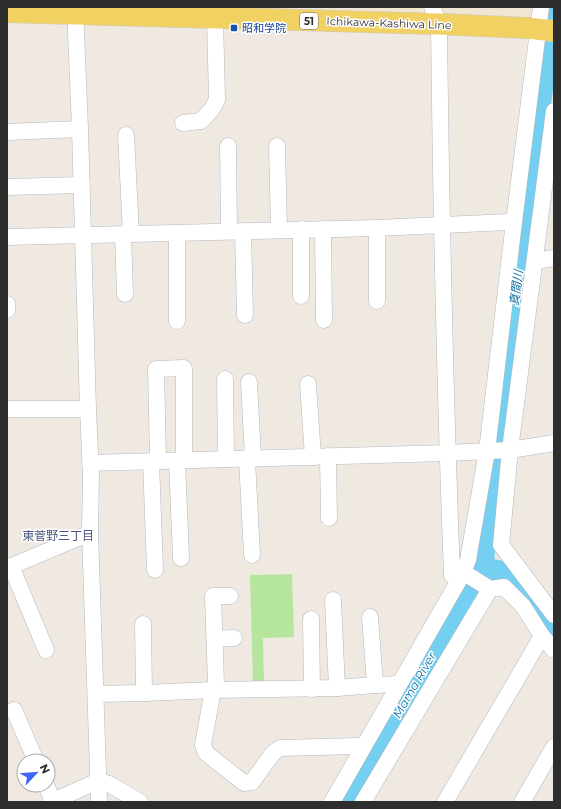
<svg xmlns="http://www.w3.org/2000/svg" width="561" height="809" font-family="Montserrat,'Noto Sans JP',sans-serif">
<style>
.education{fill:#f0e6d1}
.green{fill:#b6e59e}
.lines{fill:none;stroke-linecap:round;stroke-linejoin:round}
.river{stroke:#75cff0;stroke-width:24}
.minor-casing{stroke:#b4b7c1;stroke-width:17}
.major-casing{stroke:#c9c9c9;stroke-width:22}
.minor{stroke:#fff;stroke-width:16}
.major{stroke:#f2d163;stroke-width:21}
.transit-dot{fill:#1a4fb4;stroke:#fff;stroke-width:1.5}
.labels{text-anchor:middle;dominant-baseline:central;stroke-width:3;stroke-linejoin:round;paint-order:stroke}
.shield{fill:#fff;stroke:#6d6d6d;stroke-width:1}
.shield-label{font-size:10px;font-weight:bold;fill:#2e2e2e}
.street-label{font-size:11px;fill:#2e2e2e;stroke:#fff}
.transit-label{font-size:11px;fill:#164399;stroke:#fff;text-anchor:start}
.water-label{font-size:12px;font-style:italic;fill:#0d6fa3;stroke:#fff}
.neighbourhood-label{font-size:12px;fill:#4d5680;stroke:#fff}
</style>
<rect width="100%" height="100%" fill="#efe9e1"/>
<!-- education -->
<g class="education">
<polygon points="214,7 428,7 427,16 338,11"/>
<polygon points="437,7 537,7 533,18 481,17 444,13 437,9"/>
</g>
<!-- green -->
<polygon class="green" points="292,574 294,637 263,638 264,683 253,684 250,575"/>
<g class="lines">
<!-- river -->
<g class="river">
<polyline points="481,569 504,573 554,636"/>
<polyline points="346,802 465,599 481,569 522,231 552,7"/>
</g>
<!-- minor casing -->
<g class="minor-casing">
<g id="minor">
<polyline points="75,7 80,129 88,409 91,475 90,533 99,802"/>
<polyline points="554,111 510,450 501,545 554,615"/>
<polyline points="183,123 201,121 212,109 217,100 215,18"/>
<polyline points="7,132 80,129"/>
<polyline points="126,135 131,234"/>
<polyline points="228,146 229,231"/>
<polyline points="277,146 279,230"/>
<polyline points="7,187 82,185"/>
<polyline points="377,228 377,301"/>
<polyline points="301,229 301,296"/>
<polyline points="323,229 324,320"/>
<polyline points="243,231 245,315"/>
<polyline points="177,233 177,321"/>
<polyline points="123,234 125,294"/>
<polyline points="7,237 377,228 509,222 514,222"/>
<polyline points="535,261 554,258"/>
<polyline points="7,304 7,310"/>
<polyline points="225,379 226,459"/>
<polyline points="249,382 253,458"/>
<polyline points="308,384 313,457"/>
<polyline points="7,409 88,409"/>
<polyline points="328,456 329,518"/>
<polyline points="247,459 252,555"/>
<polyline points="151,461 155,570"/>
<polyline points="158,461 156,369 184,368 184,460"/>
<polyline points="177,461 181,558"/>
<polyline points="90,463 447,453 510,450 554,443"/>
<polyline points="11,566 46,650"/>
<polyline points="7,568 90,533"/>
<polyline points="463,572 490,589 504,587 523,606 542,636 554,650"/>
<polyline points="459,580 468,560 487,451 514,222 541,7"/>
<polyline points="230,596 213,596 216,684 212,695 203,745 206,753 244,783 252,782 273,753 280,748 357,746 363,748"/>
<polyline points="333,600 337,688"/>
<polyline points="370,617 375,685"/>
<polyline points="311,619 312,689"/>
<polyline points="143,624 144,693"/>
<polyline points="215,639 234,638"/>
<polyline points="96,694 144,693 214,690 337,688 375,685 399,684"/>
<polyline points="14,710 36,761"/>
<polyline points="46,785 53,801"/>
<polyline points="51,802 98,781 109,784 140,802"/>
<path d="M 332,802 L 459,580 L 452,575 C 445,392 441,208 439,24 L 432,7"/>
<polyline points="363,802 490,589"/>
<polyline points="445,802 542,636"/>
<polyline points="522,802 554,747"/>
</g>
</g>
<!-- major casing -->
<g class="major-casing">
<polyline id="major" points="7,12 439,24 527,28 554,31"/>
</g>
<!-- minor -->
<use href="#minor" class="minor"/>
<!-- major -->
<use href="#major" class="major"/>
</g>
<!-- markers -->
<rect class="transit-dot" x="230" y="24" width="8" height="8" rx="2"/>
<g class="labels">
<!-- shield labels -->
<rect class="shield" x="300" y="13" width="18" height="16" rx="3"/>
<g class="shield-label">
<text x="309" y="21">51</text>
</g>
<!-- street labels -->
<g class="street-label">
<text transform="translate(389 23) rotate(2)">Ichikawa-Kashiwa Line</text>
</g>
<!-- transit labels -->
<g class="transit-label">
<text x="242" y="28">昭和学院</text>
</g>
<!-- water labels -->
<g class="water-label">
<text transform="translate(516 288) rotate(-83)">真間川</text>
<text transform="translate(414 685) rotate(-60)">Mama River</text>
</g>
<!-- neighbourhood labels -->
<g class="neighbourhood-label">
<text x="58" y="535">東菅野三丁目</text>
</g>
</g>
<!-- border -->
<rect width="561" height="809" fill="none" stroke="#2e2e2e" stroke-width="16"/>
<!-- north arrow -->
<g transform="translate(36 773) rotate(64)"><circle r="19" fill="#ffffff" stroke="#ababab"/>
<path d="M0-3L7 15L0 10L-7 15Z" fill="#4264fb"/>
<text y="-6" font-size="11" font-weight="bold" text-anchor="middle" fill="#2e2e2e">N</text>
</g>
</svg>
